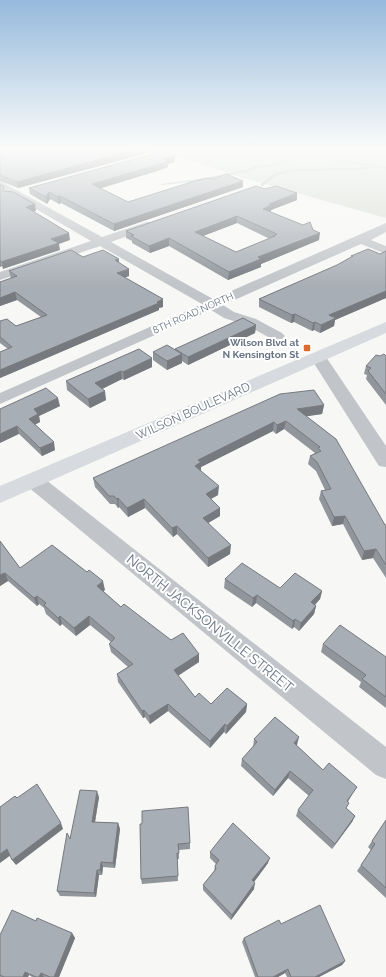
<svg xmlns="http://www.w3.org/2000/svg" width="386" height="977" font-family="Raleway,sans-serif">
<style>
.green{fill:#d7dcd5}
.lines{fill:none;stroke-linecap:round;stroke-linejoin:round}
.stream{fill:#bbc3c9;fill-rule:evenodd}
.minor{fill:#c1c4c8;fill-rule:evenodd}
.secondary{fill:#d7dade;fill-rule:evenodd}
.wall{fill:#90969c;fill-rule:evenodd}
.shaded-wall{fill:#767a7f}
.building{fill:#a8aeb5;stroke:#767a7f;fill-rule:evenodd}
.poi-dot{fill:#d86c35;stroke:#fff;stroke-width:1.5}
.labels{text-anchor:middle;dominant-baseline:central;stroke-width:4;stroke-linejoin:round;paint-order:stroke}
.far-street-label{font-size:10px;fill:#697584;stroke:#fff}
.far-poi-label{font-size:10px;font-weight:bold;fill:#697584;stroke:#fff;text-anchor:end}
.street-label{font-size:12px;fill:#697584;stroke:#fff}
.near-street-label{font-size:14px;fill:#697584;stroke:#fff}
</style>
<rect width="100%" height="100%" fill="#f7f8f5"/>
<!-- green -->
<polygon class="green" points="160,150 386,150 386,218 236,176"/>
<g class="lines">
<!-- stream -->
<polygon class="stream" points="302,155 325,157 386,167 386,169 375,167 358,170 297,171 277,175 263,186 261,186 261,184 275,173 297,169 358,168 372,166 325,159 302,157 272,166 257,168 247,172 198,181 162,185 161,184 198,179 246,170 255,166 272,164"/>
<!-- minor -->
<g class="minor">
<polygon points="0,181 102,237 147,222 155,222 157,224 155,226 111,242 213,299 386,223 386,232 371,240 386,246 386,254 361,244 223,305 234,312 256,319 282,333 285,336 282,339 277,341 272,339 246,325 224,318 211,310 0,404 0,393 202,304 100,246 0,280 0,272 91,241 0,188"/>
<polygon points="318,352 324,354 386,446 386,467 379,466 310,357 312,354"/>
<polygon points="34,474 41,476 386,747 386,779 376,775 27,486 24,481 27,476"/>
</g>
<!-- secondary -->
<polygon class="secondary" points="386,322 386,333 0,503 0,486"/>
</g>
<!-- wall -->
<g class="wall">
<polygon points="0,150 151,150 151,152 18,188 0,181"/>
<polygon points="175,162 168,164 168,167 157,171 100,188 128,202 243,187 114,231 61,203 59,204 50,199 47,204 30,194 29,188"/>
<path d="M 265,189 L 297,193 L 297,200 L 271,210 L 271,212 L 313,230 L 319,240 L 261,264 L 261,267 L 228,280 L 169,246 L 150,253 L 132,243 L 132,241 L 126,238 L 126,231 ZM 237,223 L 270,239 L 236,252 L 203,236 Z"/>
<polygon points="386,251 386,298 335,320 334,326 320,333 314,330 312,331 294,322 291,323 259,307 259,299 337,265 351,257 351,256 380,254"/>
<polygon points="83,257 119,263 129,269 129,276 125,277 163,307 159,308 159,310 0,378 0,352 8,349 0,343 0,321 16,326 41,317 17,300 0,306 0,282 11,279 9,271"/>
<polygon points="256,325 255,333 188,365 182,361 182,363 167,370 153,360 153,352 175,350 175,349"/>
<polygon points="139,349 152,367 124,380 122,379 102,389 106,400 90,408 67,390 66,381"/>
<polygon points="380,356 386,356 386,405 366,379 367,375 364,374 366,366"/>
<polygon points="324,405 322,414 306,416 385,525 386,525 386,578 373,558 362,560 343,524 332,526 319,499 321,491 325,490 316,471 308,464 310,456 315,453 284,429 276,434 273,431 201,467 201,471 218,495 211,499 220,508 220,516 208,523 230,554 208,567 177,534 173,537 145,508 128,517 119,507 118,508 115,504 110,504 95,487 93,478"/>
<polygon points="60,406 39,416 40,422 35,424 55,450 42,456 19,434 0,409"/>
<polygon points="0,541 20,568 105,590 103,591 121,607 171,640 199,654 199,662 178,676 195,697 211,704 247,704 246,712 226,734 224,732 210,748 168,711 150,724 145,717 143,718 118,682 117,674 128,667 111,652 109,644 111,642 90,625 76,636 62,624 60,626 46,614 44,608 39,604 37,606 8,581 0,586"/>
<polygon points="225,579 280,588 322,591 320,599 315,605 316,606 314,614 299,631 294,627 292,629 256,603 252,607 224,588"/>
<polygon points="323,644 386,657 386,708 359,687 361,682 321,652"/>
<polygon points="254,739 297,745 296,745 323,770 357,787 353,793 348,802 346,808 355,816 352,822 332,849 296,816 298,810 309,796 288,778 273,796 241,766 242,759 253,747"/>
<polygon points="99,797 95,822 118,823 120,829 115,868 103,867 102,875 99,875 96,897 60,896 57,891 70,839"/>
<polygon points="386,820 386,898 357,871 371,850 368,847"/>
<polygon points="140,824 190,843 190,849 179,850 179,859 177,859 178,881 142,884 141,879"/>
<polygon points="210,852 268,863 254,882 254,889 231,920 203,890 203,885 214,871 215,866 216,864 210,858"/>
<polygon points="36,921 72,933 75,938 59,977 32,977 29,975 28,977 0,977 0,935"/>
<polygon points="281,924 345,961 342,965 319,977 287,977 285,973 278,977 255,977 242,942 244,938"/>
</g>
<!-- shaded-wall -->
<g class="shaded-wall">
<polygon points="134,150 151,150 151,152 18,188 17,182"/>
<polygon points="175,156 175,162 168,164 168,167 157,171 92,191 92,184 164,159"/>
<polygon points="243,181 243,187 114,231 114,224"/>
<polygon points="49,192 50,199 47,204 46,197"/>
<polygon points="297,193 297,200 271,210 271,212 263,209 269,204"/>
<polygon points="60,196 61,203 59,204 58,197"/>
<polygon points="35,204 36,211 27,213 26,207"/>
<polygon points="237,216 237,223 195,239 195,232"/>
<polygon points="69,233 70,240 59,244 60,250 3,269 1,262 51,239"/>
<polygon points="320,233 319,240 261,264 261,267 228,280 229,272 258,257"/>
<polygon points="169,238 169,246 150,253 149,246"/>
<polygon points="0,259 2,266 0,267"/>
<polygon points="119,259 119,266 115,260"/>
<polygon points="129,269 129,276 118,280 117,273"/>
<polygon points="386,291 386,298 335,320 334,326 320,333 321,325 329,315"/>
<polygon points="15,292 17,300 0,306 0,298"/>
<polygon points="163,299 163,307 159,308 159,310 0,378 0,370"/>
<polygon points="295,314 294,322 291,323 292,315"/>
<polygon points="315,322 314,330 312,331 313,323"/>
<polygon points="256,325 255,333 188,365 188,357"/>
<polygon points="182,354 182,363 167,370 167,361"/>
<polygon points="152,358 152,367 124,380 123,372"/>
<polygon points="121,371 122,379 96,392 95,383"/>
<polygon points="105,391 106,400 90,408 88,399"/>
<polygon points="58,398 60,406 39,416 40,422 31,427 29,419 34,409"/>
<polygon points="324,405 322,414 296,418 297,409"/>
<polygon points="286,421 284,429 276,434 277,425"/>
<polygon points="274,422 273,431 201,467 201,471 195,466 198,460"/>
<polygon points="17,426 19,434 0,443 0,434"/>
<polygon points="54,442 55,450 42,456 40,448"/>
<polygon points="219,486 218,495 205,502 206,494"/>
<polygon points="118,498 119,507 118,508 117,499"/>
<polygon points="144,499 145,508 128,517 127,508"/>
<polygon points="220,508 220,516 203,526 203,518"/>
<polygon points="345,516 343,524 332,526 334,517"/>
<polygon points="177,526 177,534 173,537 172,528"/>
<polygon points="231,545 230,554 208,567 208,558"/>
<polygon points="376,549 373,558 362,560 364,551"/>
<polygon points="5,573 8,581 0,586 0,575"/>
<polygon points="103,581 105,590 98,595 97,586"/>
<polygon points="322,591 320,599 309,611 311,602"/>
<polygon points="257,595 256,603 252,607 253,598"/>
<polygon points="37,596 39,604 37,606 34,598"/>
<polygon points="316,606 314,614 299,631 301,623"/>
<polygon points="60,616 62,624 60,626 58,618"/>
<polygon points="89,616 90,625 76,636 74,628"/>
<polygon points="295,619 294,627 292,629 293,621"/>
<polygon points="199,654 199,662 174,678 174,670"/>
<polygon points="168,704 168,711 150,724 149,716"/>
<polygon points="247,704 246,712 226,734 227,726"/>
<polygon points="144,710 145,717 143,718 142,711"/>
<polygon points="225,724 224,732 210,748 210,741"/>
<polygon points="299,737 297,745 292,751 294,743"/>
<polygon points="290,771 288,778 273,796 275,790"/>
<polygon points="97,791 99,797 94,828 92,822"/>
<polygon points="355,816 352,822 332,849 335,844"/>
<polygon points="61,823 63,829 16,865 12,860"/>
<polygon points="118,823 120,829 115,868 113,863"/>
<polygon points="7,849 11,855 0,863 0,854"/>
<polygon points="270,858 268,863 251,886 252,880"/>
<polygon points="101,862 103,867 102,875 100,870"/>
<polygon points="97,870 99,875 96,897 94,893"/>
<polygon points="255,883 254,889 231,920 232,915"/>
<polygon points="72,933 75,938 59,977 54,977"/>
<polygon points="345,961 342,965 319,977 315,977"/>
<polygon points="288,969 285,973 278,977 273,977"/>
<polygon points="25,972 29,975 28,977 23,977"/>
<polygon points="41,973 44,977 39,977"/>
</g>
<!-- building -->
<g class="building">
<polygon points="0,150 134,150 17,182 0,175"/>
<polygon points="164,151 175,156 164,159 168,161 157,165 92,184 128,202 198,180 210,178 213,179 226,174 243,181 114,224 60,196 58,197 49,192 46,197 29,188"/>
<polygon points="0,184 4,186 3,191 13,192 35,204 26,207 69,233 51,239 59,243 1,262 0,259"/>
<path d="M 256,186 L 265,189 L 276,186 L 297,193 L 269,204 L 271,205 L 263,209 L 303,225 L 310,222 L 313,230 L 320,233 L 258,257 L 261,259 L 229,272 L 169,238 L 149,246 L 131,236 L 134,235 L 126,231 ZM 237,216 L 277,234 L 274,236 L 275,236 L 236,252 L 195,232 Z"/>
<polygon points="368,249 380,254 386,251 386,291 329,315 336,318 321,325 315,322 313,323 295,314 292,315 259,299 337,265 353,256 351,256"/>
<polygon points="71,250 83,257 103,250 119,259 115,260 129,269 117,273 163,299 157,302 159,303 0,370 0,352 12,347 0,337 0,321 7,319 16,326 47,315 15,292 0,298 0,282 17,276 9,271"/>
<polygon points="243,318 256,325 188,357 175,349"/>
<polygon points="167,345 182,354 167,361 153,352"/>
<polygon points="139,349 152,358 123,372 121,371 95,383 105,391 88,399 66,381"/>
<polygon points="384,354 386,356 386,394 368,371 371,368 366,366 376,355 380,356"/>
<polygon points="46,388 58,398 34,409 38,414 29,419 54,442 40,448 17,426 0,434 0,409"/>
<polygon points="314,390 324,405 297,409 336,439 385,525 386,525 386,565 376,549 364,551 345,516 334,517 321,491 331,489 317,462 310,456 321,451 318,448 320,447 286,421 277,425 274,422 198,460 201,462 195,466 219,486 206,494 220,508 203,518 231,545 208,558 177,526 172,528 144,499 127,508 118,498 117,499 114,496 109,496 93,478 280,394"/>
<polygon points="0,541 20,568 52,545 87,572 89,570 103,581 97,586 121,607 124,604 171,640 183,633 199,654 174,670 195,697 199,693 211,704 227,688 247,704 227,726 225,724 210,741 168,704 149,716 144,710 142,711 117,674 133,664 109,644 115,638 89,616 74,628 60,616 58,618 44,605 46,603 37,596 34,598 5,573 0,575"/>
<polygon points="242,563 280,588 295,573 322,591 311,602 316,606 301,623 295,619 293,621 257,595 253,598 225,579"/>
<polygon points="340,625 386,657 386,697 362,679 366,675 323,644"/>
<polygon points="275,717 299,737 294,743 323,770 329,763 357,787 347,801 349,803 346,808 355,816 335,844 298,810 313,790 290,771 275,790 242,759 257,742 254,739"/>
<polygon points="37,784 61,823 12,860 7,849 0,854 0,807 15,796 17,798"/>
<polygon points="80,790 97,791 92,822 118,823 113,863 101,862 100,870 97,870 94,893 57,891 67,833 70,839"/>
<polygon points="188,807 190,843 178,844 179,853 177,853 178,876 141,879 140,824 142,824 142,811"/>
<polygon points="386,820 386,888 361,865 375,844 372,841"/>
<polygon points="233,823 270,858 252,880 255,883 232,915 203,885 216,869 215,866 219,860 210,852"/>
<polygon points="320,905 345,961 315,977 291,977 288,969 273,977 258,977 244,938 279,920 281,924"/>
<polygon points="12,910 36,921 37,918 72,933 54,977 50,977 41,973 39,977 36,977 25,972 23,977 4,977 0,975 0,935"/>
</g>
<!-- sky -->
<linearGradient id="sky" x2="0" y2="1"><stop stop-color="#96badc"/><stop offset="0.52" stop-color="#fbfcfa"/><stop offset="1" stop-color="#fbfcfa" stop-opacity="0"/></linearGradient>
<rect width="386" height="287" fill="url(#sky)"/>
<!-- markers -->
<rect class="poi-dot" x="303" y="344" width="8" height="8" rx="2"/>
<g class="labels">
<!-- far-street labels -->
<g class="far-street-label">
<text transform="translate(193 313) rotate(-24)">8TH ROAD NORTH</text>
</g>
<!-- far-poi labels -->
<g class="far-poi-label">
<text x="299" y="342">Wilson Blvd at<tspan x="299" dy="12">N Kensington St</tspan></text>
</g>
<!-- street labels -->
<g class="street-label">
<text transform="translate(193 411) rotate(-24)">WILSON BOULEVARD</text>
</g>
<!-- near-street labels -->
<g class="near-street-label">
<text transform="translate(210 623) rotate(39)">NORTH JACKSONVILLE STREET</text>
</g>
</g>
</svg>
